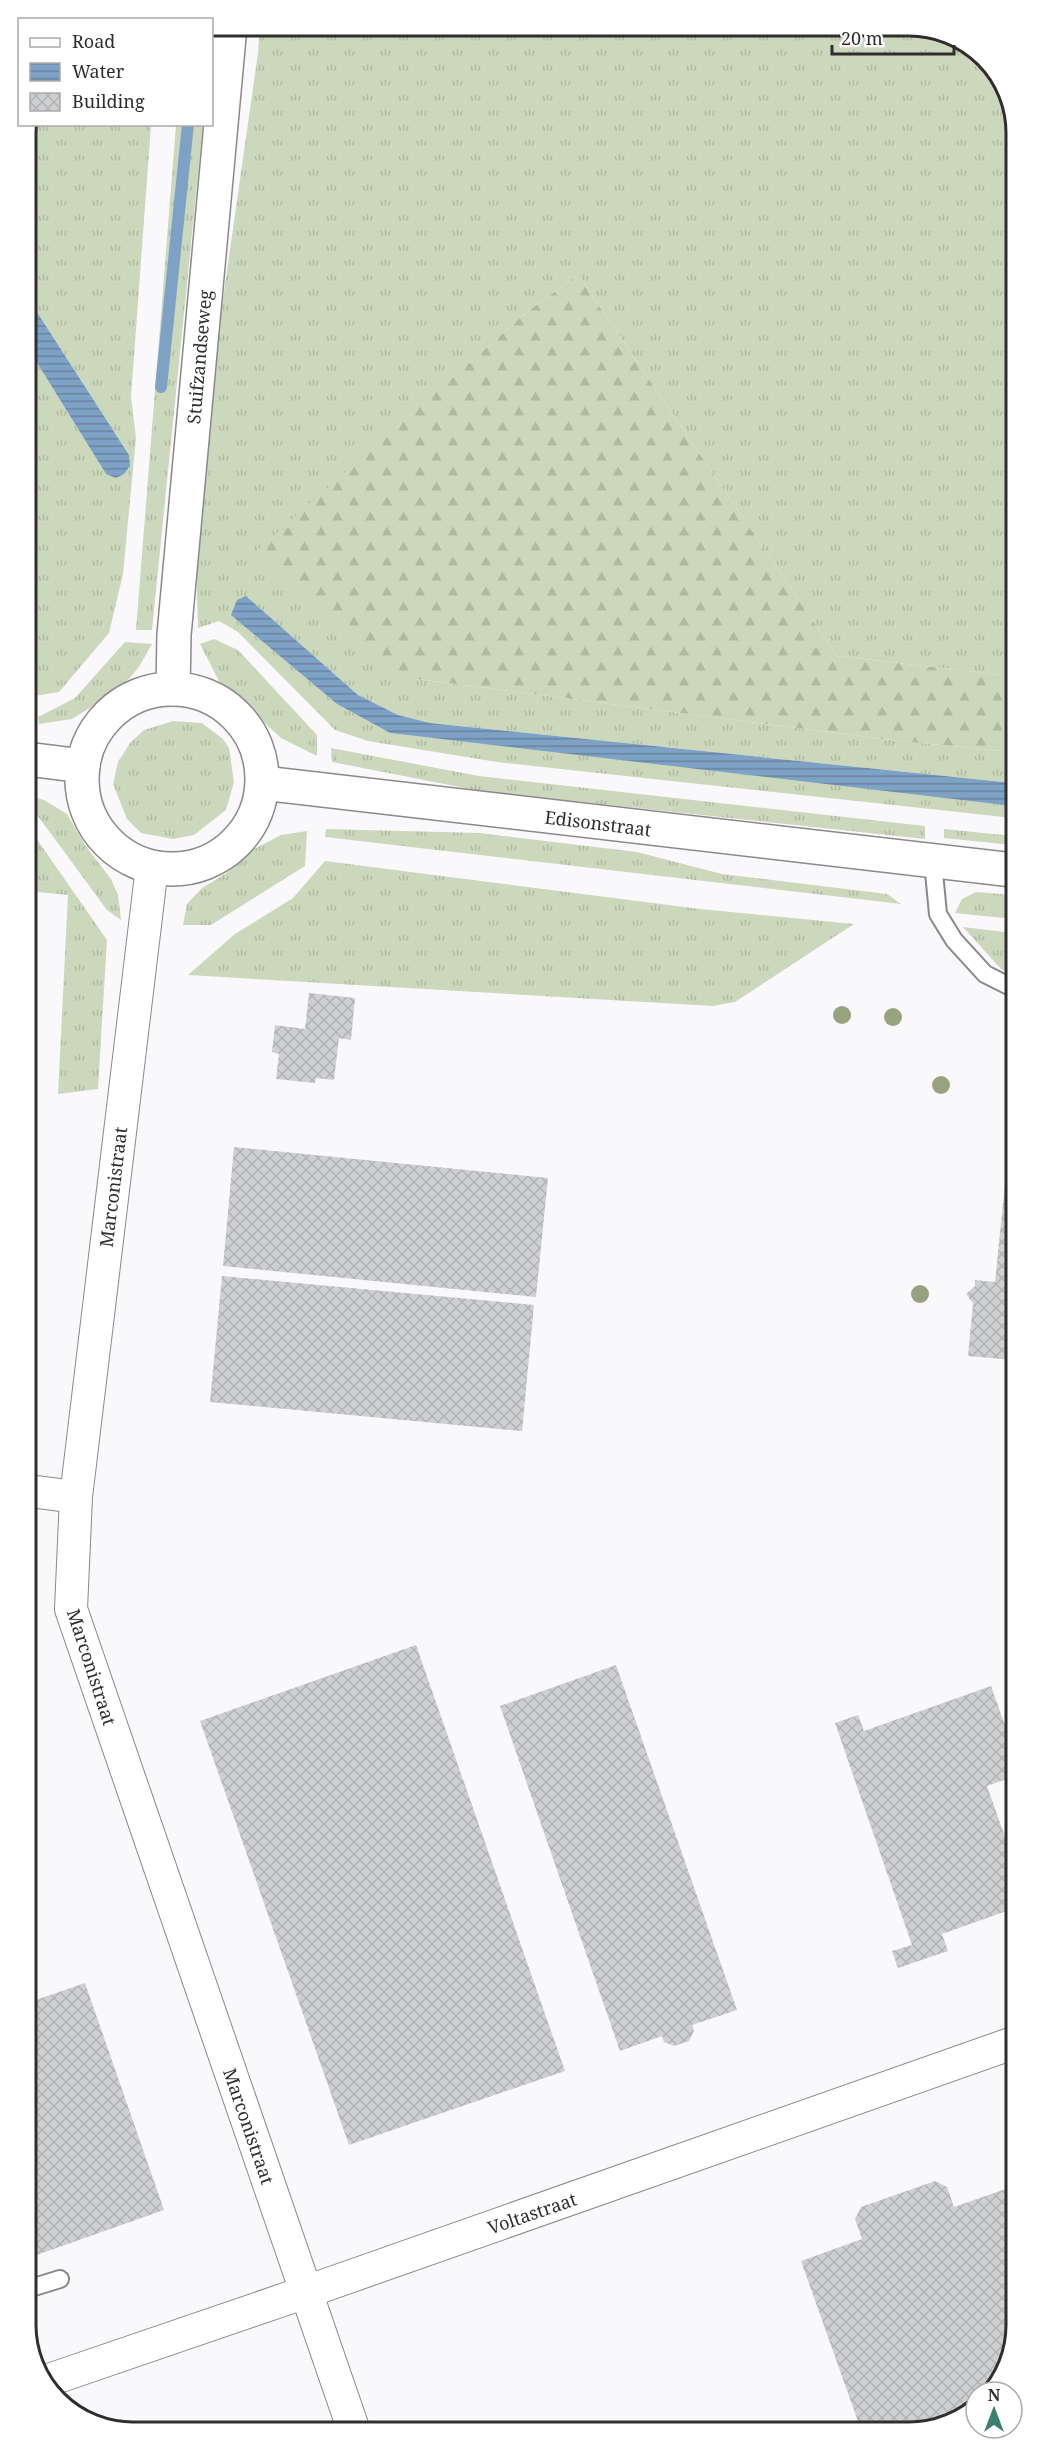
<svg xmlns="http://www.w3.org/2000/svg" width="1042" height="2458" font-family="'Noto Serif',serif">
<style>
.grass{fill:url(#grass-tufts)}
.forest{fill:url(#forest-firs)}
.water{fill:url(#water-rules)}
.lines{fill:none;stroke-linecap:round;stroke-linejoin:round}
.stream{stroke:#7ea2c6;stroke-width:12}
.building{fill:url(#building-cross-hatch)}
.lane-casing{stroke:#89898b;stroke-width:20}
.street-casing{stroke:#89898b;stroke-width:34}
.secondary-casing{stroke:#89898b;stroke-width:36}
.primary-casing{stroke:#89898b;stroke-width:36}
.lane{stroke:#fff;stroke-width:16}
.street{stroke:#fff;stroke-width:32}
.secondary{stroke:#fff;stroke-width:33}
.primary{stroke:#fff;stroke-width:33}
.tree{fill:#97a37f}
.labels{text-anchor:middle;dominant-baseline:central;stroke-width:4.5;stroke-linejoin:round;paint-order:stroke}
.street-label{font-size:18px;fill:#2e2e2f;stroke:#fff}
.rim{fill:none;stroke:#2e2e2f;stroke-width:3}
</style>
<defs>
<pattern id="grass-tufts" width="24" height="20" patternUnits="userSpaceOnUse" patternTransform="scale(1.5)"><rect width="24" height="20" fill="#ccd8bb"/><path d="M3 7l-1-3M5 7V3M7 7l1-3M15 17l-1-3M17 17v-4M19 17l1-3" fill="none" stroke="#b0baa1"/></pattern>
<pattern id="forest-firs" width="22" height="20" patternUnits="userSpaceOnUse" patternTransform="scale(1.5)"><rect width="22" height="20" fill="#ccd8bb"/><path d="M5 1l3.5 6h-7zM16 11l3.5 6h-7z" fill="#b0baa1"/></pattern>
<pattern id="water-rules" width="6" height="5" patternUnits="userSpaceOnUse" patternTransform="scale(1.5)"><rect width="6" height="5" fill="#7ea2c6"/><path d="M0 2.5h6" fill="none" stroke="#6884a1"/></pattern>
<pattern id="building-cross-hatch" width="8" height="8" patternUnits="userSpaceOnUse" patternTransform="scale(1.5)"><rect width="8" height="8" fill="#cecfd1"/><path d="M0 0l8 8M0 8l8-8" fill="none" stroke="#b1b2b4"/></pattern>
</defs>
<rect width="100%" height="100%" fill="#f9f9fc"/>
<!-- grass -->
<g class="grass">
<polygon points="260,26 916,26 975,48 1011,99 1012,676 837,656 578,275 528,311 257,551 313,601 416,679 899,741 1013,752 1013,783 430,723 398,715 358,695 246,596 232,615 337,704 390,733 1013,802 1013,818 497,762 368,741 335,730 238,632 219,621 198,628 195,533 209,397 258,53"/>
<polygon points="27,124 151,125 131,397 136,438 123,574 109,633 59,692 27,697 26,345 106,474 129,455 26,295"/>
<polygon points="176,125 203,125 152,630 136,630"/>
<polygon points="214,639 238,650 317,735 317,756 281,738 219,681 200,644"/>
<polygon points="125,642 152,644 139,667 126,682 96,704 72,719 39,724 38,717 75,698"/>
<polygon points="173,721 202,723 223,739 229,748 234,782 226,810 194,835 173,839 141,833 127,819 113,784 118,762 130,743 144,730"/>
<polygon points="331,748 479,776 925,826 925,839 480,791 332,762"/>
<polygon points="30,796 44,800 67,814 85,845 111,879 118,895 121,920 107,910 32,808"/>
<polygon points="27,825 107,940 98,1089 58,1094 68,895 28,891"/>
<polygon points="326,829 479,833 637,852 722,874 887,894 901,904 325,837"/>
<polygon points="944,829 1013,836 1013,845 944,838"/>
<polygon points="307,831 305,866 211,925 183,925 187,904 202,888 225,874 256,848 281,835"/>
<polygon points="325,861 700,909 854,924 735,1002 713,1006 188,975 235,934 293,898"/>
<polygon points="976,892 1013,895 1013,919 955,913 962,899"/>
<polygon points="963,927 1013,933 1013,974 1001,969"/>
</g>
<!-- forest -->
<polygon class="forest" points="578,275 837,656 1012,676 1013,752 899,741 416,679 363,648 256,551 528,311"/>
<!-- water -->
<g class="water">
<polygon points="26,295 129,455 130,466 124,474 116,478 106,474 26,345"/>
<polygon points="246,596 358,695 398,715 430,723 1013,783 1013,806 390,733 337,704 231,615 237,600"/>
</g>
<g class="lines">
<!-- stream -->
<polyline class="stream" points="161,387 188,124"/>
</g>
<!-- building -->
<g class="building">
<polygon points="309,993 355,998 351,1040 339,1038 334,1080 316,1078 315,1083 276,1079 279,1054 272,1052 275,1025 305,1029"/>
<polygon points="234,1147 548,1178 536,1297 223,1266"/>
<polygon points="1007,1164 1014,1164 1014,1360 968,1356 973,1303 966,1294 975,1286 975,1280 995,1282"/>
<polygon points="222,1276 534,1305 522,1431 210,1402"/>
<polygon points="416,1645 565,2071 349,2145 200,1721"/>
<polygon points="616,1665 737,2010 692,2025 694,2031 689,2041 674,2046 664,2042 662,2036 620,2051 500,1706"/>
<polygon points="991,1686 1015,1754 1015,1776 987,1786 1015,1865 1015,1908 942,1934 948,1951 898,1968 892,1951 912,1945 835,1723 858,1715 864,1731"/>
<polygon points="85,1983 164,2210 31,2257 30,2002"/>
<polygon points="935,2181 947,2187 954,2207 1014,2186 1016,2325 994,2390 976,2392 976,2403 943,2427 860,2427 801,2261 862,2239 855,2219 861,2207"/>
<polygon points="241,2425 243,2431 224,2432 224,2431"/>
</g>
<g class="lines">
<!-- lane casing -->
<g class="lane-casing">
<g id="lane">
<polyline points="933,862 938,914 954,940 985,974 1013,988"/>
<polyline points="31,2288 60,2279"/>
</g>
</g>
<!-- street casing -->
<g class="street-casing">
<g id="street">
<polyline points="152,867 76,1497 71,1609 354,2431"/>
<polyline points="29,1491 76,1497"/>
<polyline points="46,2381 306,2292 1016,2042"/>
</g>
</g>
<!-- secondary casing -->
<g class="secondary-casing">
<polyline id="secondary" points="173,689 174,635 230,26"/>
</g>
<!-- primary casing -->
<g class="primary-casing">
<g id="primary">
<circle cx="172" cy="779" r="90"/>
<polyline points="27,759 83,766"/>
<polyline points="263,783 1013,870"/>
</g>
</g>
<!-- lane -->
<use href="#lane" class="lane"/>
<!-- street -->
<use href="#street" class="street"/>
<!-- secondary -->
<use href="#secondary" class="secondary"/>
<!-- primary -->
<use href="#primary" class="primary"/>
</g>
<!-- trees -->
<g class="tree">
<circle cx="842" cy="1015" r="9"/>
<circle cx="893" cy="1017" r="9"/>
<circle cx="941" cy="1085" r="9"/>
<circle cx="920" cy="1294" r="9"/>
</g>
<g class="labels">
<!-- street labels -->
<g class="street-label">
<text transform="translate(199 357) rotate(-85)">Stuifzandseweg</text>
<text transform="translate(598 823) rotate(7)">Edisonstraat</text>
<text transform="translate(113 1187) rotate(-83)">Marconistraat</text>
<text transform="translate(92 1667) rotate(72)">Marconistraat</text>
<text transform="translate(249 2126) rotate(71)">Marconistraat</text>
<text transform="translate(532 2213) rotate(-19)">Voltastraat</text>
</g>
</g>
<!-- crop -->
<path d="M0 0H1042V2458H0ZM133 36H909A97 97 0 0 1 1006 133V2325A97 97 0 0 1 909 2422H133A97 97 0 0 1 36 2325V133A97 97 0 0 1 133 36Z" fill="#fff" fill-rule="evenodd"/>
<path class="rim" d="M133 36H909A97 97 0 0 1 1006 133V2325A97 97 0 0 1 909 2422H133A97 97 0 0 1 36 2325V133A97 97 0 0 1 133 36Z"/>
<!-- legend -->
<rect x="18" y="18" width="195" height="108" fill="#ffffff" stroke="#ababac" stroke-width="1.5"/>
<rect x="30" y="38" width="30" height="9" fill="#ffffff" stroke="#ababac" stroke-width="1.5"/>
<text x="72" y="48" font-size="18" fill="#2e2e2f">Road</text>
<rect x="30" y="63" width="30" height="18" fill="url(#water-rules)" stroke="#ababac" stroke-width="1.5"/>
<text x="72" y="78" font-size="18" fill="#2e2e2f">Water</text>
<rect x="30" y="93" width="30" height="18" fill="url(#building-cross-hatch)" stroke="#ababac" stroke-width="1.5"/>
<text x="72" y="108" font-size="18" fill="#2e2e2f">Building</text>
<!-- north arrow -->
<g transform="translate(994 2410)"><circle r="28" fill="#ffffff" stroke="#ababac" stroke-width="1.5"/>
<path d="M0-4.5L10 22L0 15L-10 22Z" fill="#3c7f72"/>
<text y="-9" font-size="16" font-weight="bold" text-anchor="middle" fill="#2e2e2f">N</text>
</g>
<!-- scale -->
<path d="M832 45v9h122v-9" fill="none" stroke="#2e2e2f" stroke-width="3"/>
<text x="841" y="45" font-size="18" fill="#2e2e2f" stroke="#ffffff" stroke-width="4.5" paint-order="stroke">20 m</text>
</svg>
